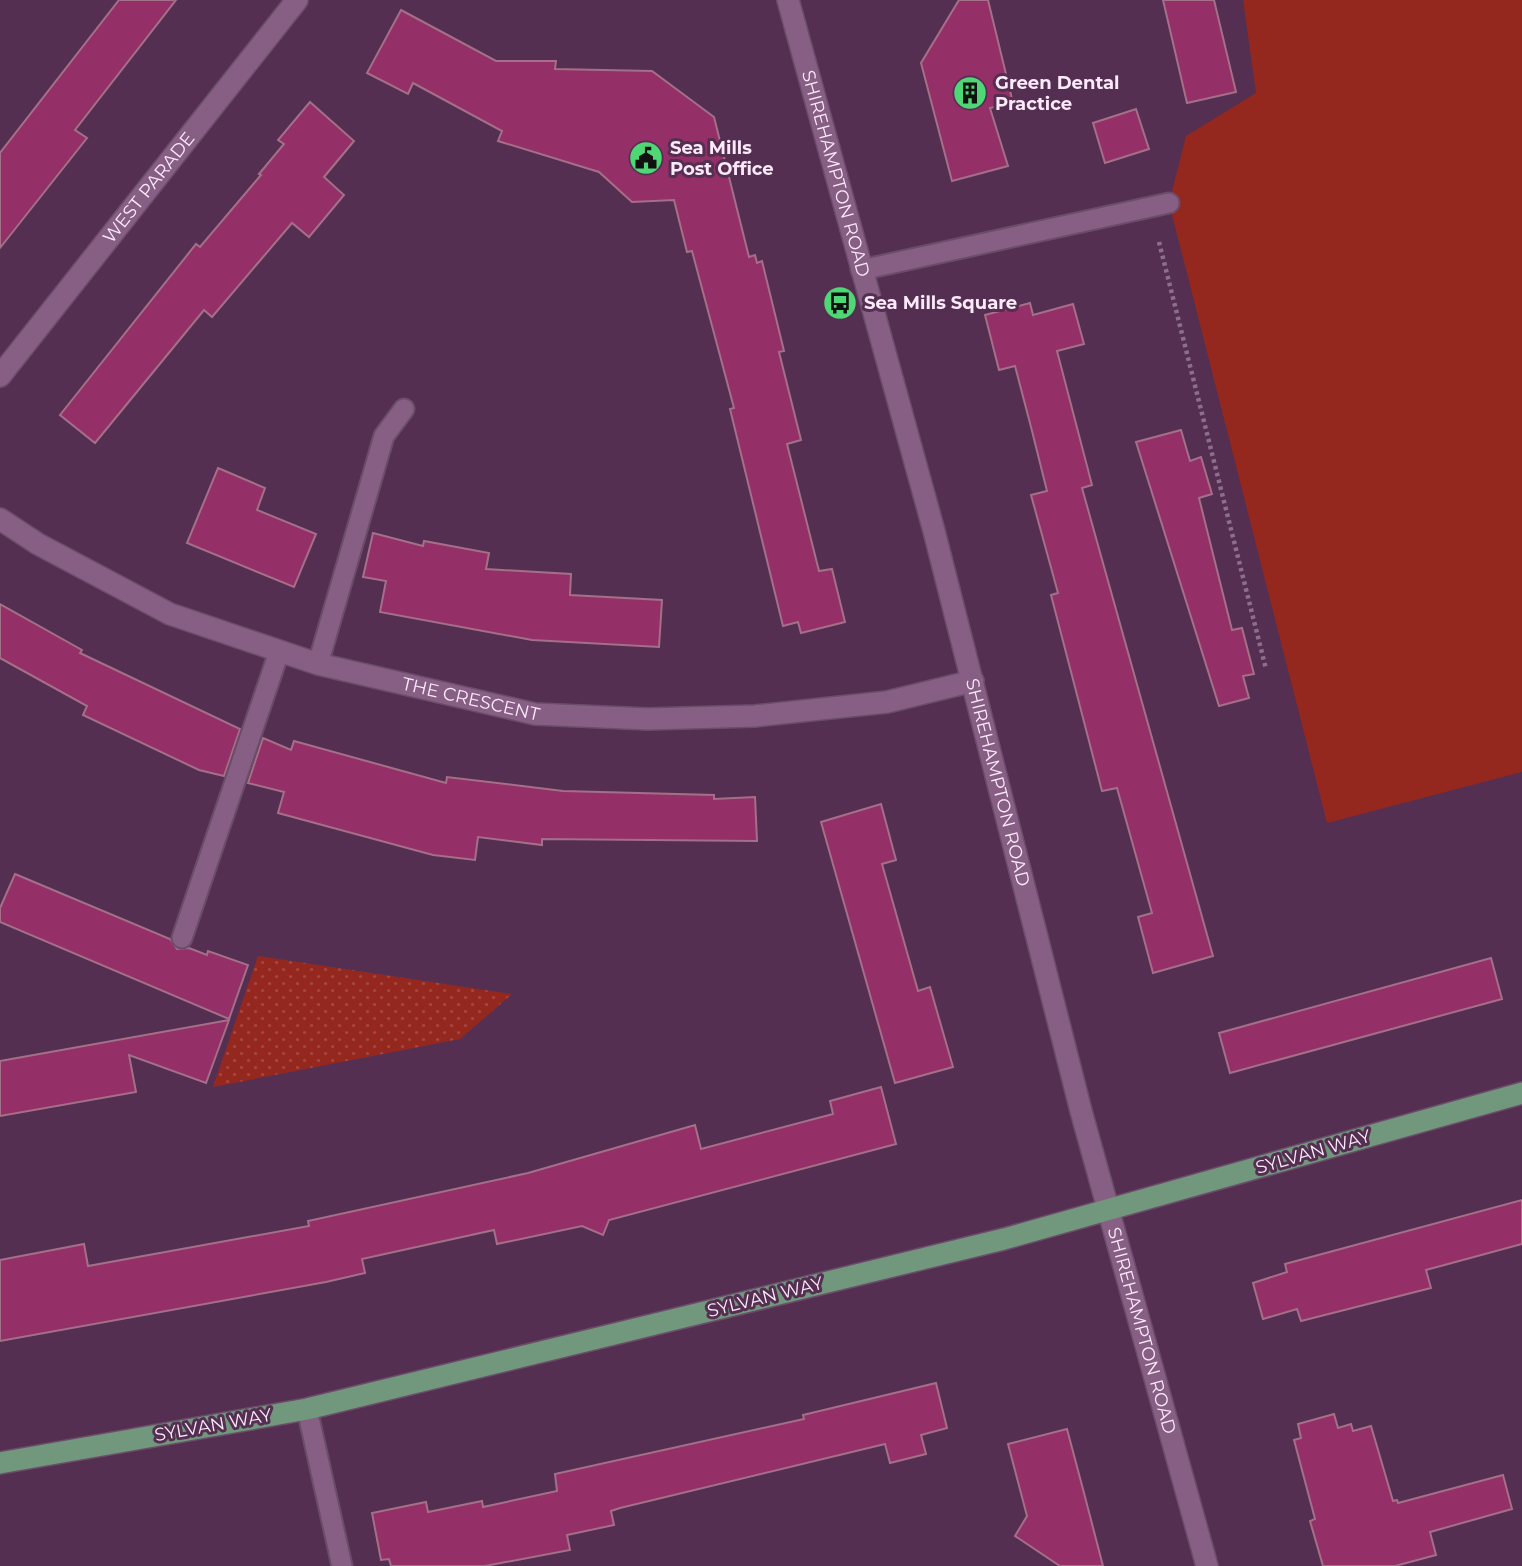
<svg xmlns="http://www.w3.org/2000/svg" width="1522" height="1566" font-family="Montserrat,sans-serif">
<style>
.park{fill:#94281e}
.garden{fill:url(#garden-dots)}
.building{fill:#952f68;stroke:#a46f88;stroke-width:2}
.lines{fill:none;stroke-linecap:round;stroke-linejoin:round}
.lane-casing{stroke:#6b4d6a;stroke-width:23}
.street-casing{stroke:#6b4d6a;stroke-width:24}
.secondary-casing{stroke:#6b4d6a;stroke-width:24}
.primary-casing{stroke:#6b4d6a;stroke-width:24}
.path{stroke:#8d6f8b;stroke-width:4.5;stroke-dasharray:3.5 3.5;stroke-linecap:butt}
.lane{stroke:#875f84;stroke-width:19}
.street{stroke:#875f84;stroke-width:21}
.secondary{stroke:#875f84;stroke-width:21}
.primary{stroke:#71977c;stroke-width:21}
.labels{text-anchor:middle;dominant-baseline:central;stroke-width:6;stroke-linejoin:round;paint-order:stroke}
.poi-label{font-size:18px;font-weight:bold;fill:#fceafa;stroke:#542f52;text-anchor:start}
.street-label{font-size:18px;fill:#fceafa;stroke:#542f52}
</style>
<defs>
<pattern id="garden-dots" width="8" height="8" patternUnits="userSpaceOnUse" patternTransform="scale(1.75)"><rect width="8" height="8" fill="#94281e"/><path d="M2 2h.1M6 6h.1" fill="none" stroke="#a44740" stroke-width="1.8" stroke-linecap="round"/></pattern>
</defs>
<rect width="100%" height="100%" fill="#542f52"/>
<!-- park -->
<polygon class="park" points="1243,0 1522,0 1522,772 1327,823 1169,203 1186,136 1256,93"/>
<!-- garden -->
<polygon class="garden" points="258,956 512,994 460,1039 213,1087"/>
<!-- building -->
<g class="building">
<polygon points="119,0 176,0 75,130 87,138 0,248 0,153"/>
<polygon points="959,0 988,0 1013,103 990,108 1008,166 952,181 921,63"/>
<polygon points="1163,0 1214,0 1236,92 1187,103"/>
<polygon points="401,10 496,61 556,61 555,69 652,71 714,117 749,257 755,255 757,263 762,261 784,351 779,352 801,440 787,444 819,571 832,569 845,622 801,633 798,622 783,626 730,409 734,408 692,251 687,252 674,200 632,202 599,172 498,141 502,131 413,83 408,94 367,73"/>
<polygon points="310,102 354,141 324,177 344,195 309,237 292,223 212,317 204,310 95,443 60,415 196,244 200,247 261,175 259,174 284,144 278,140"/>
<polygon points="1136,109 1149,149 1105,163 1093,123"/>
<polygon points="1030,303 1033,315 1073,304 1084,344 1057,351 1092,485 1082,488 1213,956 1153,973 1138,917 1152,913 1117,788 1102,791 1051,595 1058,593 1031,495 1047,491 1031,427 1015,366 999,370 985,315"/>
<polygon points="1181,430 1190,461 1201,457 1212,494 1199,498 1232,630 1242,628 1254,674 1243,676 1249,698 1219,706 1136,442"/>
<polygon points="218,468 265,488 257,510 316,534 294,587 187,543"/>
<polygon points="373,533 423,546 424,541 489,553 486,569 571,574 570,595 662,600 659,647 532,640 380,612 386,581 363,577"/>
<polygon points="0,604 82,650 80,653 240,729 224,776 199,770 83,715 87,706 0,658"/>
<polygon points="263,738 291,750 294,741 446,783 447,777 563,791 714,795 714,799 755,797 757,841 542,839 542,845 478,837 475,860 433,855 278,813 284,792 248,783"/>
<polygon points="881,804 896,860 882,864 918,991 930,987 953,1067 895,1083 821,822"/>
<polygon points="15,874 170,939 177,949 189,948 207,955 208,951 248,965 229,1019 0,922 0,908"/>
<polygon points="1491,958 1502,999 1230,1073 1219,1033"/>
<polygon points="229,1020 206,1083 129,1055 136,1092 0,1116 0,1061"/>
<polygon points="881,1087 896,1144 609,1220 603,1235 582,1226 497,1244 494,1230 362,1259 365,1273 326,1282 0,1341 0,1260 84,1244 88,1266 309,1226 308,1221 528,1173 695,1125 701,1149 833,1114 830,1101"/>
<polygon points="1522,1200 1522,1244 1426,1270 1431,1288 1301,1321 1297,1309 1263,1319 1253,1283 1287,1272 1285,1264"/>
<polygon points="936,1383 947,1428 921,1435 926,1454 890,1463 885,1444 620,1508 611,1511 614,1525 567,1535 570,1550 485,1566 391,1566 389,1559 381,1560 372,1513 426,1502 428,1512 482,1501 483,1507 557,1491 555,1474 804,1419 803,1415"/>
<polygon points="1334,1414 1338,1428 1351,1424 1353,1431 1371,1426 1393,1501 1397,1500 1398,1503 1503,1475 1512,1509 1430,1532 1436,1555 1395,1566 1323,1566 1310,1521 1315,1519 1294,1440 1301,1438 1298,1424"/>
<polygon points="1067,1429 1084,1493 1103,1566 1060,1566 1015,1536 1027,1516 1008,1444"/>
</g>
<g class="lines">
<!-- lane casing -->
<g class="lane-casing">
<g id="lane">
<polyline points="861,270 1169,203"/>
<polyline points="318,664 384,436 404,409"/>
<polyline points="182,938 279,652"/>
<polyline points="307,1409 342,1566"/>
</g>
</g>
<!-- street casing -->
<g class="street-casing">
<g id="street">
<path id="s1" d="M 0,376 L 297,0"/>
<path id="s2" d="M 0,519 L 38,544 L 170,614 L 318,664 L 535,714 L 648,719 L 755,716 L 887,702 L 973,681"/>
</g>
</g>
<!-- secondary casing -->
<g class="secondary-casing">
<g id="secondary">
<path id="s3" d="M 788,0 L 934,531 L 1081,1111 L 1207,1566"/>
</g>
</g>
<!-- primary casing -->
<g class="primary-casing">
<polyline id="primary" points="0,1463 307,1409 1004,1239 1522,1093"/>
</g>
<!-- path -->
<polyline class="path" points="1159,242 1266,669"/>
<!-- lane -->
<use href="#lane" class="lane"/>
<!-- street -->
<use href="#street" class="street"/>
<!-- secondary -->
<use href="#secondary" class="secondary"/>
<!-- primary -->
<use href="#primary" class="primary"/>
</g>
<!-- icons -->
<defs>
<g id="building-disc" transform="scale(1.75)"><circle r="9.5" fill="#4fd675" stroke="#542f52"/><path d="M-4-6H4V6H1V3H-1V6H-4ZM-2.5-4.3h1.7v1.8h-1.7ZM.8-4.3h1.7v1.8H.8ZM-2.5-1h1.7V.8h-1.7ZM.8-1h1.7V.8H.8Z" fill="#111"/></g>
<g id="civic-disc" transform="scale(1.75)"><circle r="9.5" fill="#4fd675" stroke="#542f52"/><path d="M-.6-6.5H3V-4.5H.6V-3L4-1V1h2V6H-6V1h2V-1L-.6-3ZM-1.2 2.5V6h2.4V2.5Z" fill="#111"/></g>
<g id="bus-disc" transform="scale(1.75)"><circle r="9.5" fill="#4fd675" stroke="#542f52"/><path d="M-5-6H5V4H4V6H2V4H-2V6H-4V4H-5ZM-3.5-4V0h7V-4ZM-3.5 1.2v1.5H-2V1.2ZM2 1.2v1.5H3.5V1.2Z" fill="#111"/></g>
</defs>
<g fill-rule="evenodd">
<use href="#building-disc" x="970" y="93"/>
<use href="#civic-disc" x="646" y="158"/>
<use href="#bus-disc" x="840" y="303"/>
</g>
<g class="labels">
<!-- poi labels -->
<g class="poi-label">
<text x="995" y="83">Green Dental<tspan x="995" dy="21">Practice</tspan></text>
<text x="670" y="148">Sea Mills<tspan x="670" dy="21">Post Office</tspan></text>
<text x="864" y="303">Sea Mills Square</text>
</g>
<!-- street labels -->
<g class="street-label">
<text stroke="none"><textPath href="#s3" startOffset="180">SHIREHAMPTON ROAD</textPath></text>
<text stroke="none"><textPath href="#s1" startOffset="240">WEST PARADE</textPath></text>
<text stroke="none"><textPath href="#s2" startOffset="508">THE CRESCENT</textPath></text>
<text stroke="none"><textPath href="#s3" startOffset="810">SHIREHAMPTON ROAD</textPath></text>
<text transform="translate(1313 1152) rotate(-16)">SYLVAN WAY</text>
<text transform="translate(765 1297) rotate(-14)">SYLVAN WAY</text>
<text stroke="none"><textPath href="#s3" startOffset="1377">SHIREHAMPTON ROAD</textPath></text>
<text transform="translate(213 1425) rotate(-10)">SYLVAN WAY</text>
</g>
</g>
</svg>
